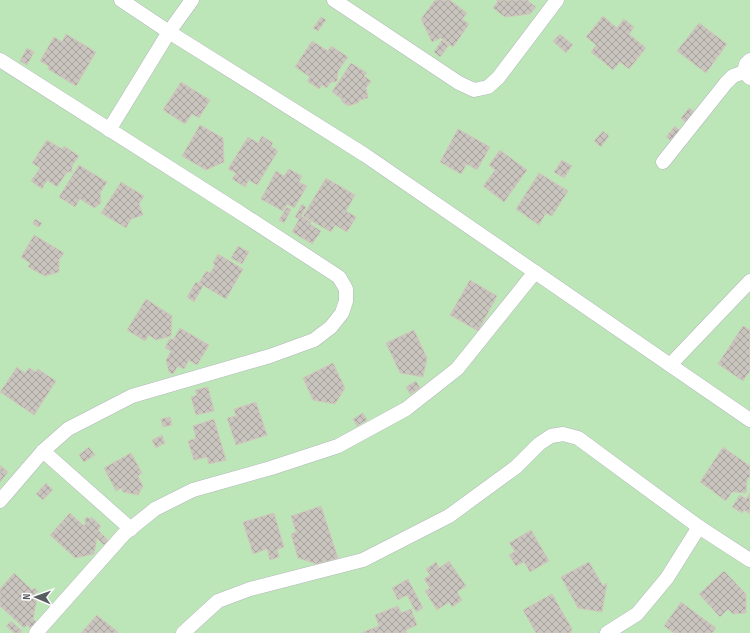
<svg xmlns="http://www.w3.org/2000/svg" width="750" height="633" font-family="'Sofia Sans Condensed',sans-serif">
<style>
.garden{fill:#bce6b8}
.building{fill:url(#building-cross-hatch);stroke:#d1c8bc}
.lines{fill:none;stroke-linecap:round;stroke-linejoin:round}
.minor-casing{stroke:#b4b8bc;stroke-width:15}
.minor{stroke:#fff;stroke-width:14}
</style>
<defs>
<pattern id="building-cross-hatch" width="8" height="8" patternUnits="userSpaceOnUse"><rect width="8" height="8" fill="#c9c4bd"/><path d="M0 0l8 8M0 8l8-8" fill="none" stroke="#a6a29d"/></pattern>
</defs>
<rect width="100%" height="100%" fill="#ece8de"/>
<!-- garden -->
<rect class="garden" x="0" y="0" width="750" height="633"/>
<!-- building -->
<g class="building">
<polygon points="435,0 450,0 467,13 462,19 469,24 453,47 441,38 432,42 421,19"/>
<polygon points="496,0 529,0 528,1 536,7 530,14 505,17 493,8 498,1"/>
<polygon points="603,16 617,28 624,19 634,27 629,34 646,48 629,69 620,62 613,70 591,52 596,45 586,37"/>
<polygon points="321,17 326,20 318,31 313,28"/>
<polygon points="699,23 727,44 706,73 677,51"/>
<polygon points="66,34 96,52 76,86 48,69 49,66 40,61 54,37 62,42"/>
<polygon points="560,34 573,45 566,53 553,41"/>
<polygon points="442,40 449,45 440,57 434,52"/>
<polygon points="312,41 328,51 331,46 348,57 338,71 337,81 330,83 327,88 322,85 319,89 307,81 310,77 295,67"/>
<polygon points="27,48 34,52 27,65 20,61"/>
<polygon points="351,63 367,73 364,76 371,81 366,88 368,98 360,100 358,103 348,106 341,101 342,99 332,92"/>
<polygon points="181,82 210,100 199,118 192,114 185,124 163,110"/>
<polygon points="689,108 696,113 687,124 681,118"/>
<polygon points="200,125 223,138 224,162 206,170 182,156"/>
<polygon points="675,126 681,132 673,142 666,137"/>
<polygon points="458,129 490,147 477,170 467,164 461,174 440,162"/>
<polygon points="603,131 609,136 601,147 594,141"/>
<polygon points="262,136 273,143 271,146 278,151 257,185 249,180 245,187 232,179 236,173 228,169 248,137 258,143"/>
<polygon points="47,140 62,149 64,146 79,156 72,166 72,172 67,172 57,187 47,180 42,189 31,181 40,168 32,163"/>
<polygon points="500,150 527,170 504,202 483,186 495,170 489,165"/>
<polygon points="562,160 572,166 564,178 554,172"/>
<polygon points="79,165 107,182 100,193 101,203 94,208 80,199 75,207 59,197"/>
<polygon points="289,169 302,176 299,182 307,186 294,208 287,204 283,211 261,199 276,171 284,176"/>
<polygon points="539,173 568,191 552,216 546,213 539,225 516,209"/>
<polygon points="326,178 355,195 346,211 356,217 347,232 335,225 331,232 303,216"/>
<polygon points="121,182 144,196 139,204 143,215 131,219 126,228 101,213"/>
<polygon points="302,204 306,207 301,216 311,222 310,224 321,231 312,244 292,232 299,219 295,217"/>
<polygon points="287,207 291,210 284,223 279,220"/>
<polygon points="35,219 42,223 39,227 33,224"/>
<polygon points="34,235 64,253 59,260 59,272 45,276 28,267 30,263 21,257"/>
<polygon points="238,246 249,252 242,264 231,258"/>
<polygon points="218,254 243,269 226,299 199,283 206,271 210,273 215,265 213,263"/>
<polygon points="470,280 497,296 478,331 450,315"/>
<polygon points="196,282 203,286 194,302 187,297"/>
<polygon points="146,299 172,316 171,336 156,340 149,335 145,341 127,330"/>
<polygon points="743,326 750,330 750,371 743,381 718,364"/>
<polygon points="180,328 209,345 197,365 189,360 184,369 178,366 173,374 169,372 166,360 171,351 165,348 170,338 173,340"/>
<polygon points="414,330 427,358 423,377 400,373 386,343"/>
<polygon points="333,363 345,388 335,404 313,400 303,378"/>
<polygon points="17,367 25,373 29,368 36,372 38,369 56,381 34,415 0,392"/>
<polygon points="416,381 420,388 410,394 406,387"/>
<polygon points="208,387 214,411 196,415 191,397 197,395 195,390"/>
<polygon points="256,402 267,435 236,445 227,418 236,416 234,409"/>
<polygon points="363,413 367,420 357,426 353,419"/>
<polygon points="170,417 172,425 163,427 161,419"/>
<polygon points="214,419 226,460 209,464 207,457 194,460 188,441 196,438 193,426"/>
<polygon points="162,435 165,443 156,448 152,440"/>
<polygon points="89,447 95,455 84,462 79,455"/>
<polygon points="723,447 750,466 750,476 747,480 746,493 732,492 726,501 700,482"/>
<polygon points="131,453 142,473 138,476 143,486 138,495 123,492 121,488 116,491 104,468"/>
<polygon points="0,465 8,472 0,482"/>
<polygon points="46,483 53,490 43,500 36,494"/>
<polygon points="750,493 750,514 744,510 742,513 732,507 740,495 746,499"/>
<polygon points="321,506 338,558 317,564 298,558 291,534 296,532 291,516"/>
<polygon points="70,513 84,526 86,522 84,520 87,517 90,519 91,517 101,526 98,530 108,540 104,545 97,538 94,554 75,558 50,535"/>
<polygon points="274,513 284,547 277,550 279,557 270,560 267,549 253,554 243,522"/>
<polygon points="531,530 549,561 530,572 524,562 516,566 509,555 515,551 509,543"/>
<polygon points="449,561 466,586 457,592 462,600 452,607 449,602 437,610 425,591 430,588 424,579 430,575 426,569 436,562 439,568"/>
<polygon points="589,562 603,586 607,583 602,612 578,608 561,577"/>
<polygon points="724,571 746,594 746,613 733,614 728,609 720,617 699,594"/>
<polygon points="14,573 32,590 35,588 38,591 34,595 37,599 33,619 36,622 31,628 27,625 24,628 0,606 0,589"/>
<polygon points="408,579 423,608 416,612 407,595 398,600 392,588"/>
<polygon points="552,594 572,629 571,633 536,633 523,610"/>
<polygon points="681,602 716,628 712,633 674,633 664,626"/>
<polygon points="398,606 401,613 411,609 417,625 406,630 407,633 363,633 363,632 379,626 375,615"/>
<polygon points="97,615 118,632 117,633 81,633"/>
<polygon points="11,621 22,631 20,633 14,633 6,626"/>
</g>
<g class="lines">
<!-- minor casing -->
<g class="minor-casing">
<g id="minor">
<polyline points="121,0 169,32 365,155 750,420"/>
<polyline points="334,0 459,83 474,90 488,87 498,78 557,0"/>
<polyline points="0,60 236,210 339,277 346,289 346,301 342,313 331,327 314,340 270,356 132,396 68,429 43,451 0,501"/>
<polyline points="750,78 744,72 746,64 750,60"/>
<polyline points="109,130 169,32 192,0"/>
<polyline points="663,162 726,83 733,76 744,72"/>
<polyline points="670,365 750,281"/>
<polyline points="43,451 131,529"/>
<polyline points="36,633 124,534 155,509 193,490 271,468 338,446 406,409 457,369 535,272"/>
<polyline points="183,633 218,601 250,589 363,560 449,516 516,467 539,444 551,436 563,434 578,438 699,527 750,560"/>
<polyline points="607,633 637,614 667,578 699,527"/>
</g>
</g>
<!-- minor -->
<use href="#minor" class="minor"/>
</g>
<!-- north arrow -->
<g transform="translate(36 597) rotate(272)" stroke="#ffffff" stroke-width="3" paint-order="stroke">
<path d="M0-3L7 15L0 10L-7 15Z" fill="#575c60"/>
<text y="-6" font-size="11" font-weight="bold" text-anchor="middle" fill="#575c60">N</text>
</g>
</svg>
